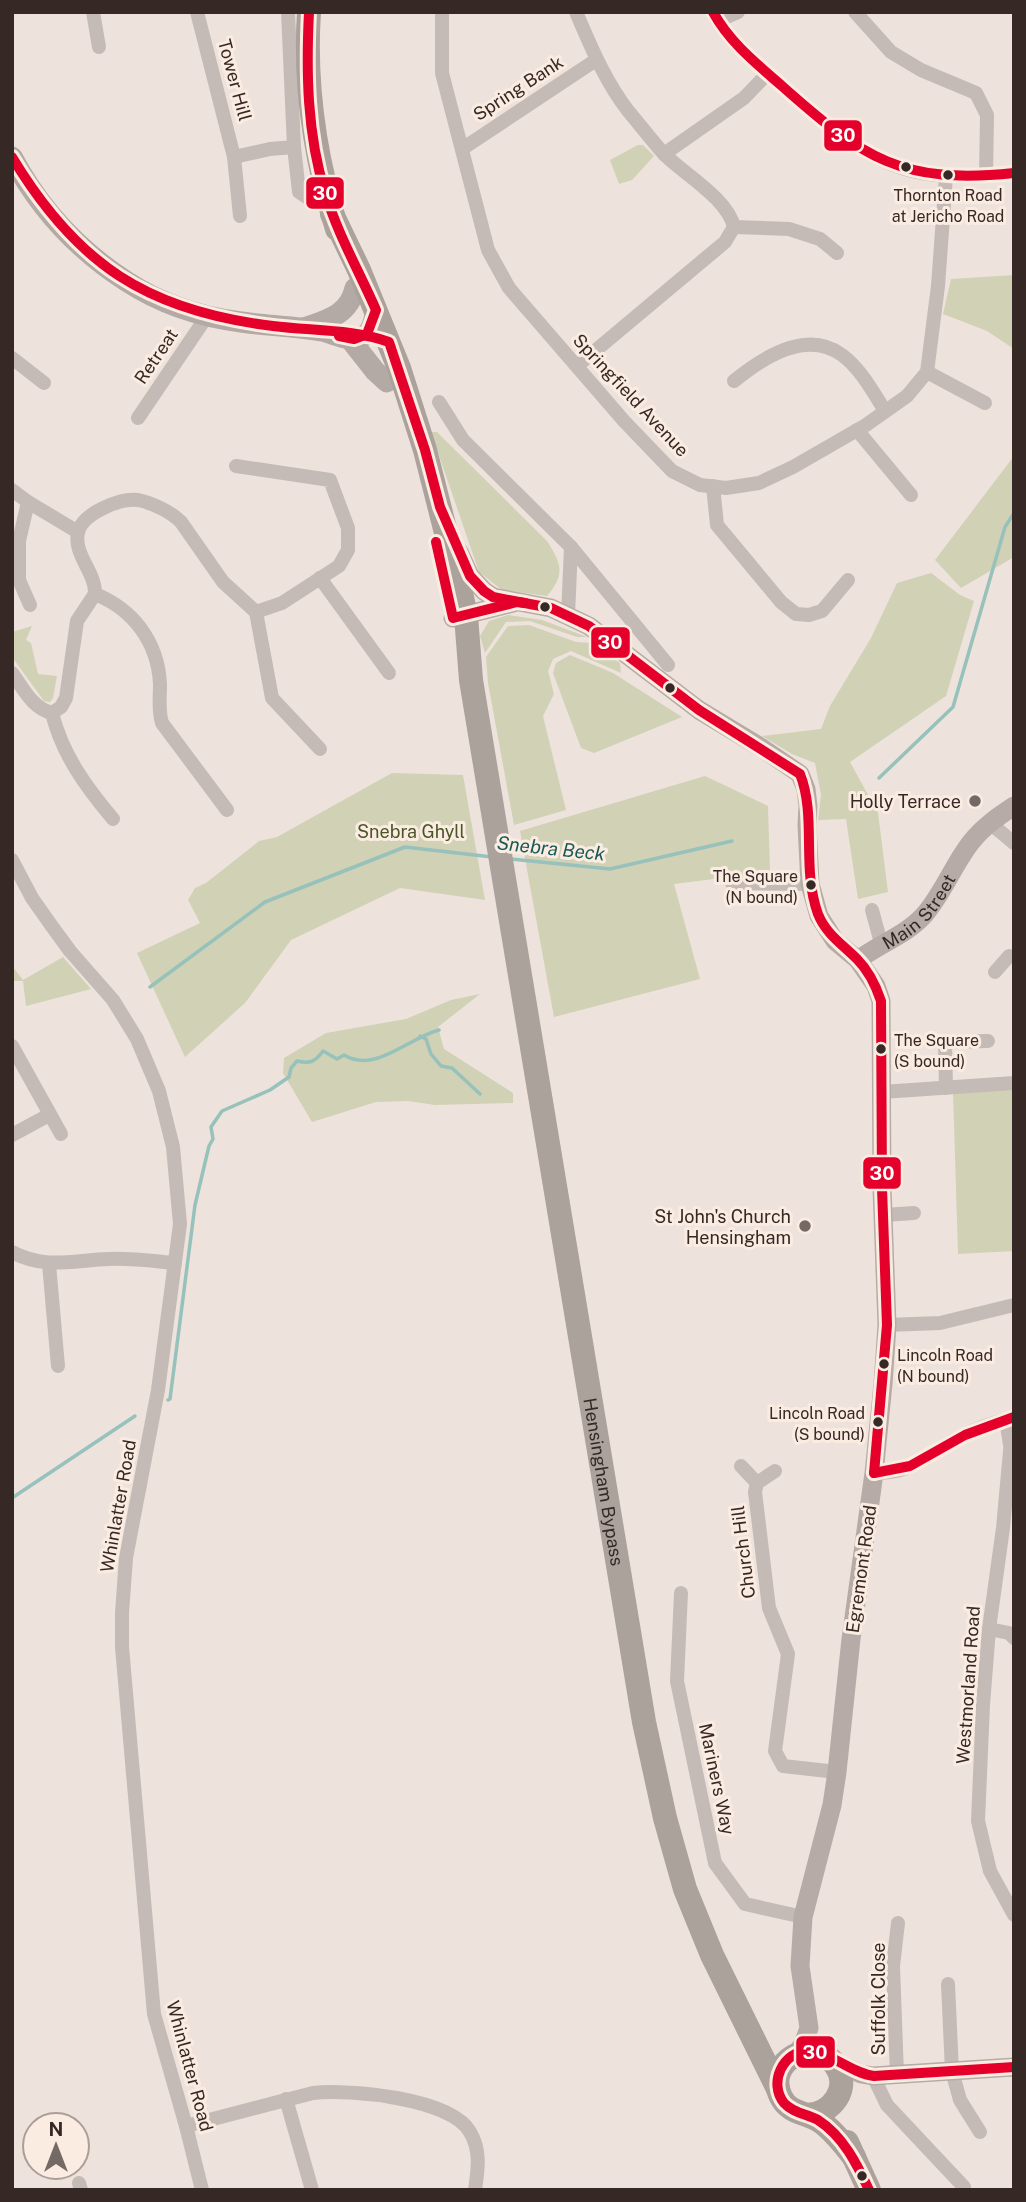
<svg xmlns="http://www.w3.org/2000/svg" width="1026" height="2202" font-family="'Public Sans',sans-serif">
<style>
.green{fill:#d0d1b5}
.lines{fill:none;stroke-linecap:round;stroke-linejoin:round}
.stream{stroke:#97c1bb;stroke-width:3.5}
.street{stroke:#c5bbb6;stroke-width:14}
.secondary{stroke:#b6aba6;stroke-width:19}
.primary{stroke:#b4aaa5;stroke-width:21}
.highway{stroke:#aba29c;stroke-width:24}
.bus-1-casing{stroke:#fbece2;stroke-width:16}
.bus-1{stroke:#e4002b;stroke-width:10}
.bus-dot{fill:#352825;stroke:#fbece2;stroke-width:2.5}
.poi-dot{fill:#756965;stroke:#fbece2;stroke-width:2.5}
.labels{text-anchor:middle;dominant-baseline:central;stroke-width:6;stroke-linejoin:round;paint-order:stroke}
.bus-label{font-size:16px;fill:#352825;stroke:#fbece2;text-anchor:end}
.street-label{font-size:18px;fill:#352825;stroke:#fbece2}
.poi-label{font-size:18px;fill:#352825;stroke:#fbece2;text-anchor:end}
.park-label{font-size:18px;fill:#4a5626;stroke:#fbece2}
.water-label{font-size:19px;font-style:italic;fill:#175a56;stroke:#fbece2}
.line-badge{stroke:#fbece2;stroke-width:2.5}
.badge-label{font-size:19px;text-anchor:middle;font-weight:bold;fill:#fff}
</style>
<rect width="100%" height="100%" fill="#ede3dc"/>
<!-- green -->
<g class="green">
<polygon points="638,145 643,145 654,156 632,180 619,184 610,160"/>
<polygon points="1014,275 1014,349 987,331 943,314 951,279"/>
<path d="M 431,432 L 437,432 L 547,541 C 561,563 566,574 547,596 L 502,590 L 479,572 Z"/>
<polygon points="1014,456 1014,557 961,588 935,560"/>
<polygon points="931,573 960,595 974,601 946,696 850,762 878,813 888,892 858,899 846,819 818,820 821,795 815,763 792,754 762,736 821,729 830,706 871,638 897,583"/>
<polygon points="508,615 542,620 587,637 577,637 530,621 506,622 485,653 480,636 489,621"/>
<polygon points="529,625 576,642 591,643 620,663 621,673 571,651 553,659 548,671 554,694 543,716 566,810 514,825 488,683 486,657 508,626"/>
<polygon points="32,626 26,640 31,643 38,674 57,676 53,698 50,702 44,701 12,657 12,632"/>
<polygon points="570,655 613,673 682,717 594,753 581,748 553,673 556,663"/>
<polygon points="392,773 463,775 485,900 400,888 291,940 245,1003 185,1057 137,953 200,923 188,900 195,888 206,883 259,841 277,837"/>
<polygon points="705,776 768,806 770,872 674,884 700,979 554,1017 520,831"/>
<polygon points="63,957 91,989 26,1006 23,981 12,981 12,966 23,980"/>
<polygon points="480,994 438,1027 444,1049 513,1093 513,1103 435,1105 408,1101 376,1102 312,1122 283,1073 284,1058 326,1033 406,1019 451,1000"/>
<polygon points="1014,1088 1014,1251 958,1254 953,1092"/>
</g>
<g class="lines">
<!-- stream -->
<g class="stream">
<polyline points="879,778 953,707 1005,527 1014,513"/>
<polyline points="511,859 610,869 732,841"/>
<polyline points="150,987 265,902 405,847 492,857"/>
<polyline points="420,1036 426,1039 431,1054 441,1066 452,1068 480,1094"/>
<path d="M 168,1400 L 170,1399 L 195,1205 L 209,1146 L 213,1139 L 211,1127 L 222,1111 L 270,1090 L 289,1077 L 291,1068 L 297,1061 C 310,1064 315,1062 323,1051 L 337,1059 L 344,1055 C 375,1074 408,1038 439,1030"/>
<polyline points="12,1498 135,1416"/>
</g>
<!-- street -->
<g class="street">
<polyline points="93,12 99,47"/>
<polyline points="197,12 234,157 270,149 294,147 288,12"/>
<polyline points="442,12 442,73 488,250 509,288 624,421 672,471 700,485 726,488 759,483 793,467 866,425 907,396 927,372 938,286 946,176"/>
<path d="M 576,12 C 591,47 606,83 629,112 C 641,126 652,141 664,154 C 685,175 727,198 734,227"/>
<path d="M 713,12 C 727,42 751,58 774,79 C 815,115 858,157 912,171 C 945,179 980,177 1014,173"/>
<polyline points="855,12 891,52 921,70 976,93 987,115 986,176"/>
<polyline points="717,21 738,12"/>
<polyline points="294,147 299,192 311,200 327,198"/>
<polyline points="462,149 596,60"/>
<polyline points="664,154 744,98 768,73"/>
<polyline points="234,157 240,216"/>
<polyline points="734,227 789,229 820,239 837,253"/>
<polyline points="12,358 44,383"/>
<polyline points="577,366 725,242 734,227"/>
<polyline points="927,372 985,403"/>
<path d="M 734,381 C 762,358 807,329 842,355 C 861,369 873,392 885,411"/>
<polyline points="439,402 463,440 571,547 668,665"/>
<polyline points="138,418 207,316"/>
<polyline points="857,430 911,495"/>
<polyline points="713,486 717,525 781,602 796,614 809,615 822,611 848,580"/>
<polyline points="12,490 28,502 78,532"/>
<polyline points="28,502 19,541 19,580 30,605"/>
<polyline points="320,578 389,673"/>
<path d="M 95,594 C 133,609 158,642 160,684 C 160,698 158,710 162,723 L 227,810"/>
<polyline points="256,612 272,698 320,749"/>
<polyline points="568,615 571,547"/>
<path d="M 12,673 C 24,689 32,708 52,713 L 61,707 L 66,698 L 77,621 L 95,594 C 96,572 73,555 78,532 C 83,513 120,498 138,500 C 153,503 171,512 181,522 L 223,582 L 256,612 L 282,603 L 339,566 L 348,550 L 348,528 L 330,480 L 236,466"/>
<path d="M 52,713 C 62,754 86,787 113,819"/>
<polyline points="990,823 1014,843"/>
<polyline points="12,860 32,898 51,925 70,951 113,1000 137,1039 159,1091 173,1147 180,1224 158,1390 126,1558 122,1613 122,1647 154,2014 186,2126 202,2190"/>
<polyline points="732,883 810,884"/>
<polyline points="872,910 881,943"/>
<polyline points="995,972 1009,956"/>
<polyline points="12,1046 61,1134"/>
<polyline points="946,1088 945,1042 988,1041"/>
<polyline points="882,1092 1014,1083"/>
<polyline points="12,1135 49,1115"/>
<polyline points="884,1215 914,1213"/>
<path d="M 12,1252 C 46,1270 73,1260 109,1259 C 131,1258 153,1261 175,1263"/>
<polyline points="49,1264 58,1366"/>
<polyline points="887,1325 940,1323 1014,1305"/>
<polyline points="1006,1420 1012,1457"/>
<polyline points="1010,1451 1003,1528 989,1629 983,1705 978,1821 990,1871 1014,1915"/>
<polyline points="741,1466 757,1483"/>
<polyline points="775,1471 757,1483 755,1492 769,1608 788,1654 775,1751 783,1766 837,1772"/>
<path d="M 874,1473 C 915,1473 925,1455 958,1438 C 975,1429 995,1422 1014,1417"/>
<polyline points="681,1593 677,1681 715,1863 745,1904 803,1917"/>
<polyline points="989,1629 1009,1633 1014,1638"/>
<polyline points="948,1984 952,2071 960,2100 980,2132"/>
<polyline points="897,2075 893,1966 898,1923"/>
<polyline points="873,2076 887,2105 964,2187"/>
<polyline points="286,2099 312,2190"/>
<path d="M 186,2126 L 313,2093 C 349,2089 451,2098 470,2132 C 481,2150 478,2170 475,2190"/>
<polyline points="79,2183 81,2190"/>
</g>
<!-- secondary -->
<g class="secondary">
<polyline points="459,552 470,576 484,591 493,597 551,608 589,626 699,710 762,748 800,774 806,789 808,806 807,825 810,884 819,916 835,941 858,960 876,986 881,1001 882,1188 887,1325 883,1384 874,1473 851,1639 837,1772 832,1805 803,1917 800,1966 809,2028 804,2042 797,2053"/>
<polyline points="453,618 513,603"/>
<path id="s1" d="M 858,960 C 879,944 908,934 925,914 C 944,892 954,863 972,841 C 984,826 999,816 1014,806"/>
<polyline points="833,2061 861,2074 873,2076 1014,2067"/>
</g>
<!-- primary -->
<g class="primary">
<path d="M 12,157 C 39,208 78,250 126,281 C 161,304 201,317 241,322 C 267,326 295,326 321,331 C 333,333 350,343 362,337 C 373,333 374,319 376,310"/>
<path d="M 304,328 C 327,320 349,315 355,288"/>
<polyline points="349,338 375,371 387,382"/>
</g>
<!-- highway -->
<g class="highway">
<path d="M 309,12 C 304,87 315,158 337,229"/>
<path id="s2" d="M 332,214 L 359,270 L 399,368 L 425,450 L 460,588 L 466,616 L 471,680 L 644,1722 L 665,1818 L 685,1889 L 712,1955 L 778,2089"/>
<path d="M 807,2115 C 832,2114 851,2088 836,2066 C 815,2033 763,2062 781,2097 C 789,2114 807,2112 821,2122 C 834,2131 844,2145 854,2157"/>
<polyline points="847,2142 869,2190"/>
</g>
<!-- bus-1 casing -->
<g class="bus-1-casing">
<g id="bus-1">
<path d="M 309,12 C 306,72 307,134 325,192 C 337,233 359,271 376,310 L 367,334 L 354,339 L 339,336"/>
<path d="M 713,12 C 730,43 757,64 782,86 C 863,158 902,185 1014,173"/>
<path d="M 12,157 C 77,265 148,311 273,326 C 312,331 352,329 389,342 L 425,450 L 440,507 L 470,576 L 484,591 L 493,597 L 551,608 L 589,626 L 699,710 L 800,774 C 817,817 801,867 818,914 C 826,934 842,944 857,959 C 868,970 876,986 881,1001 L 882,1188 L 887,1325 L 874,1473"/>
<polyline points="436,542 453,618 517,602 525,603"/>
<polyline points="874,1473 910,1466 965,1435 1014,1417"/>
<path d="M 869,2190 C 857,2164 843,2136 818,2120 C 807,2114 793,2113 784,2103 C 768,2083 783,2051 808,2051 C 830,2051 850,2073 874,2076 L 1014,2067"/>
</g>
</g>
<!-- bus-1 -->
<use href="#bus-1" class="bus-1"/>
</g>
<!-- markers -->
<g class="bus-dot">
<circle cx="906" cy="167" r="6"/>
<circle cx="948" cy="175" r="6"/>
<circle cx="545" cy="607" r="6"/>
<circle cx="670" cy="688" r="6"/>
<circle cx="811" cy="885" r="6"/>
<circle cx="881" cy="1049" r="6"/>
<circle cx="884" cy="1364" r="6"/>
<circle cx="878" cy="1422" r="6"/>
<circle cx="862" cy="2176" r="6"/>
</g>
<g class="poi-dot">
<circle cx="975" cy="801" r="7"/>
<circle cx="805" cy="1226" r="7"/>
</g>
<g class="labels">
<!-- bus labels -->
<g class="bus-label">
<text x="948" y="195" text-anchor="middle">Thornton Road<tspan x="948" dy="21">at Jericho Road</tspan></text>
<text x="798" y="876">The Square<tspan x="798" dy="21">(N bound)</tspan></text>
<text x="894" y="1040" text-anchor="start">The Square<tspan x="894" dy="21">(S bound)</tspan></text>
<text x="897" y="1355" text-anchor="start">Lincoln Road<tspan x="897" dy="21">(N bound)</tspan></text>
<text x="865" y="1413">Lincoln Road<tspan x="865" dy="21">(S bound)</tspan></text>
</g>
<!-- street labels -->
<g class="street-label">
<text transform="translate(235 80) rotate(75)">Tower Hill</text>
<text transform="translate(518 88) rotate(-33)">Spring Bank</text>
<text transform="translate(156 356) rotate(-56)">Retreat</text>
<text transform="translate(631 395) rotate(47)">Springfield Avenue</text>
<text stroke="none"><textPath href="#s1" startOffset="79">Main Street</textPath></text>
<text stroke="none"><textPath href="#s2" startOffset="1302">Hensingham Bypass</textPath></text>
<text transform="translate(118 1506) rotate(-80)">Whinlatter Road</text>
<text transform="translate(743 1552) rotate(-97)">Church Hill</text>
<text transform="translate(861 1569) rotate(-82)">Egremont Road</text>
<text transform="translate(968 1685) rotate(-86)">Westmorland Road</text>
<text transform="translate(717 1779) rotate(78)">Mariners Way</text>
<text transform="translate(878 1999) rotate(-90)">Suffolk Close</text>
<text transform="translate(190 2066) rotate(75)">Whinlatter Road</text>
</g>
<!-- poi labels -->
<g class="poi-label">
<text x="961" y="801">Holly Terrace</text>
<text x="791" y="1216">St John's Church<tspan x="791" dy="21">Hensingham</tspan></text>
</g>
<!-- park labels -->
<g class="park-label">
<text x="411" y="831">Snebra Ghyll</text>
</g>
<!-- water labels -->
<g class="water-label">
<text transform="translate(551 848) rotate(6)">Snebra Beck</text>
</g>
</g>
<g class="line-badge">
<rect x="823" y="119" width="40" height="33" rx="7" fill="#e4002b"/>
<rect x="305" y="176" width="40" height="34" rx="7" fill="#e4002b"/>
<rect x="590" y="626" width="41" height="33" rx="7" fill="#e4002b"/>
<rect x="862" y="1156" width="40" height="34" rx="7" fill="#e4002b"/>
<rect x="795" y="2035" width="41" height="34" rx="7" fill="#e4002b"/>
</g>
<g class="badge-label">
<text x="843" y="142">30</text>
<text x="325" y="200">30</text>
<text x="610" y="649">30</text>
<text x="882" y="1180">30</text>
<text x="815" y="2059">30</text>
</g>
<!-- border -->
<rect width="1026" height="2202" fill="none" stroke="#352825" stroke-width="28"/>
<!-- north arrow -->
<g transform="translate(56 2146)"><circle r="33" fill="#fbece2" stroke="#ac9e96" stroke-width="2"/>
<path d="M0-5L12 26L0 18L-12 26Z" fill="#756965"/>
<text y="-10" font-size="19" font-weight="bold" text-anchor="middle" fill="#352825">N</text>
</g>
</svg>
